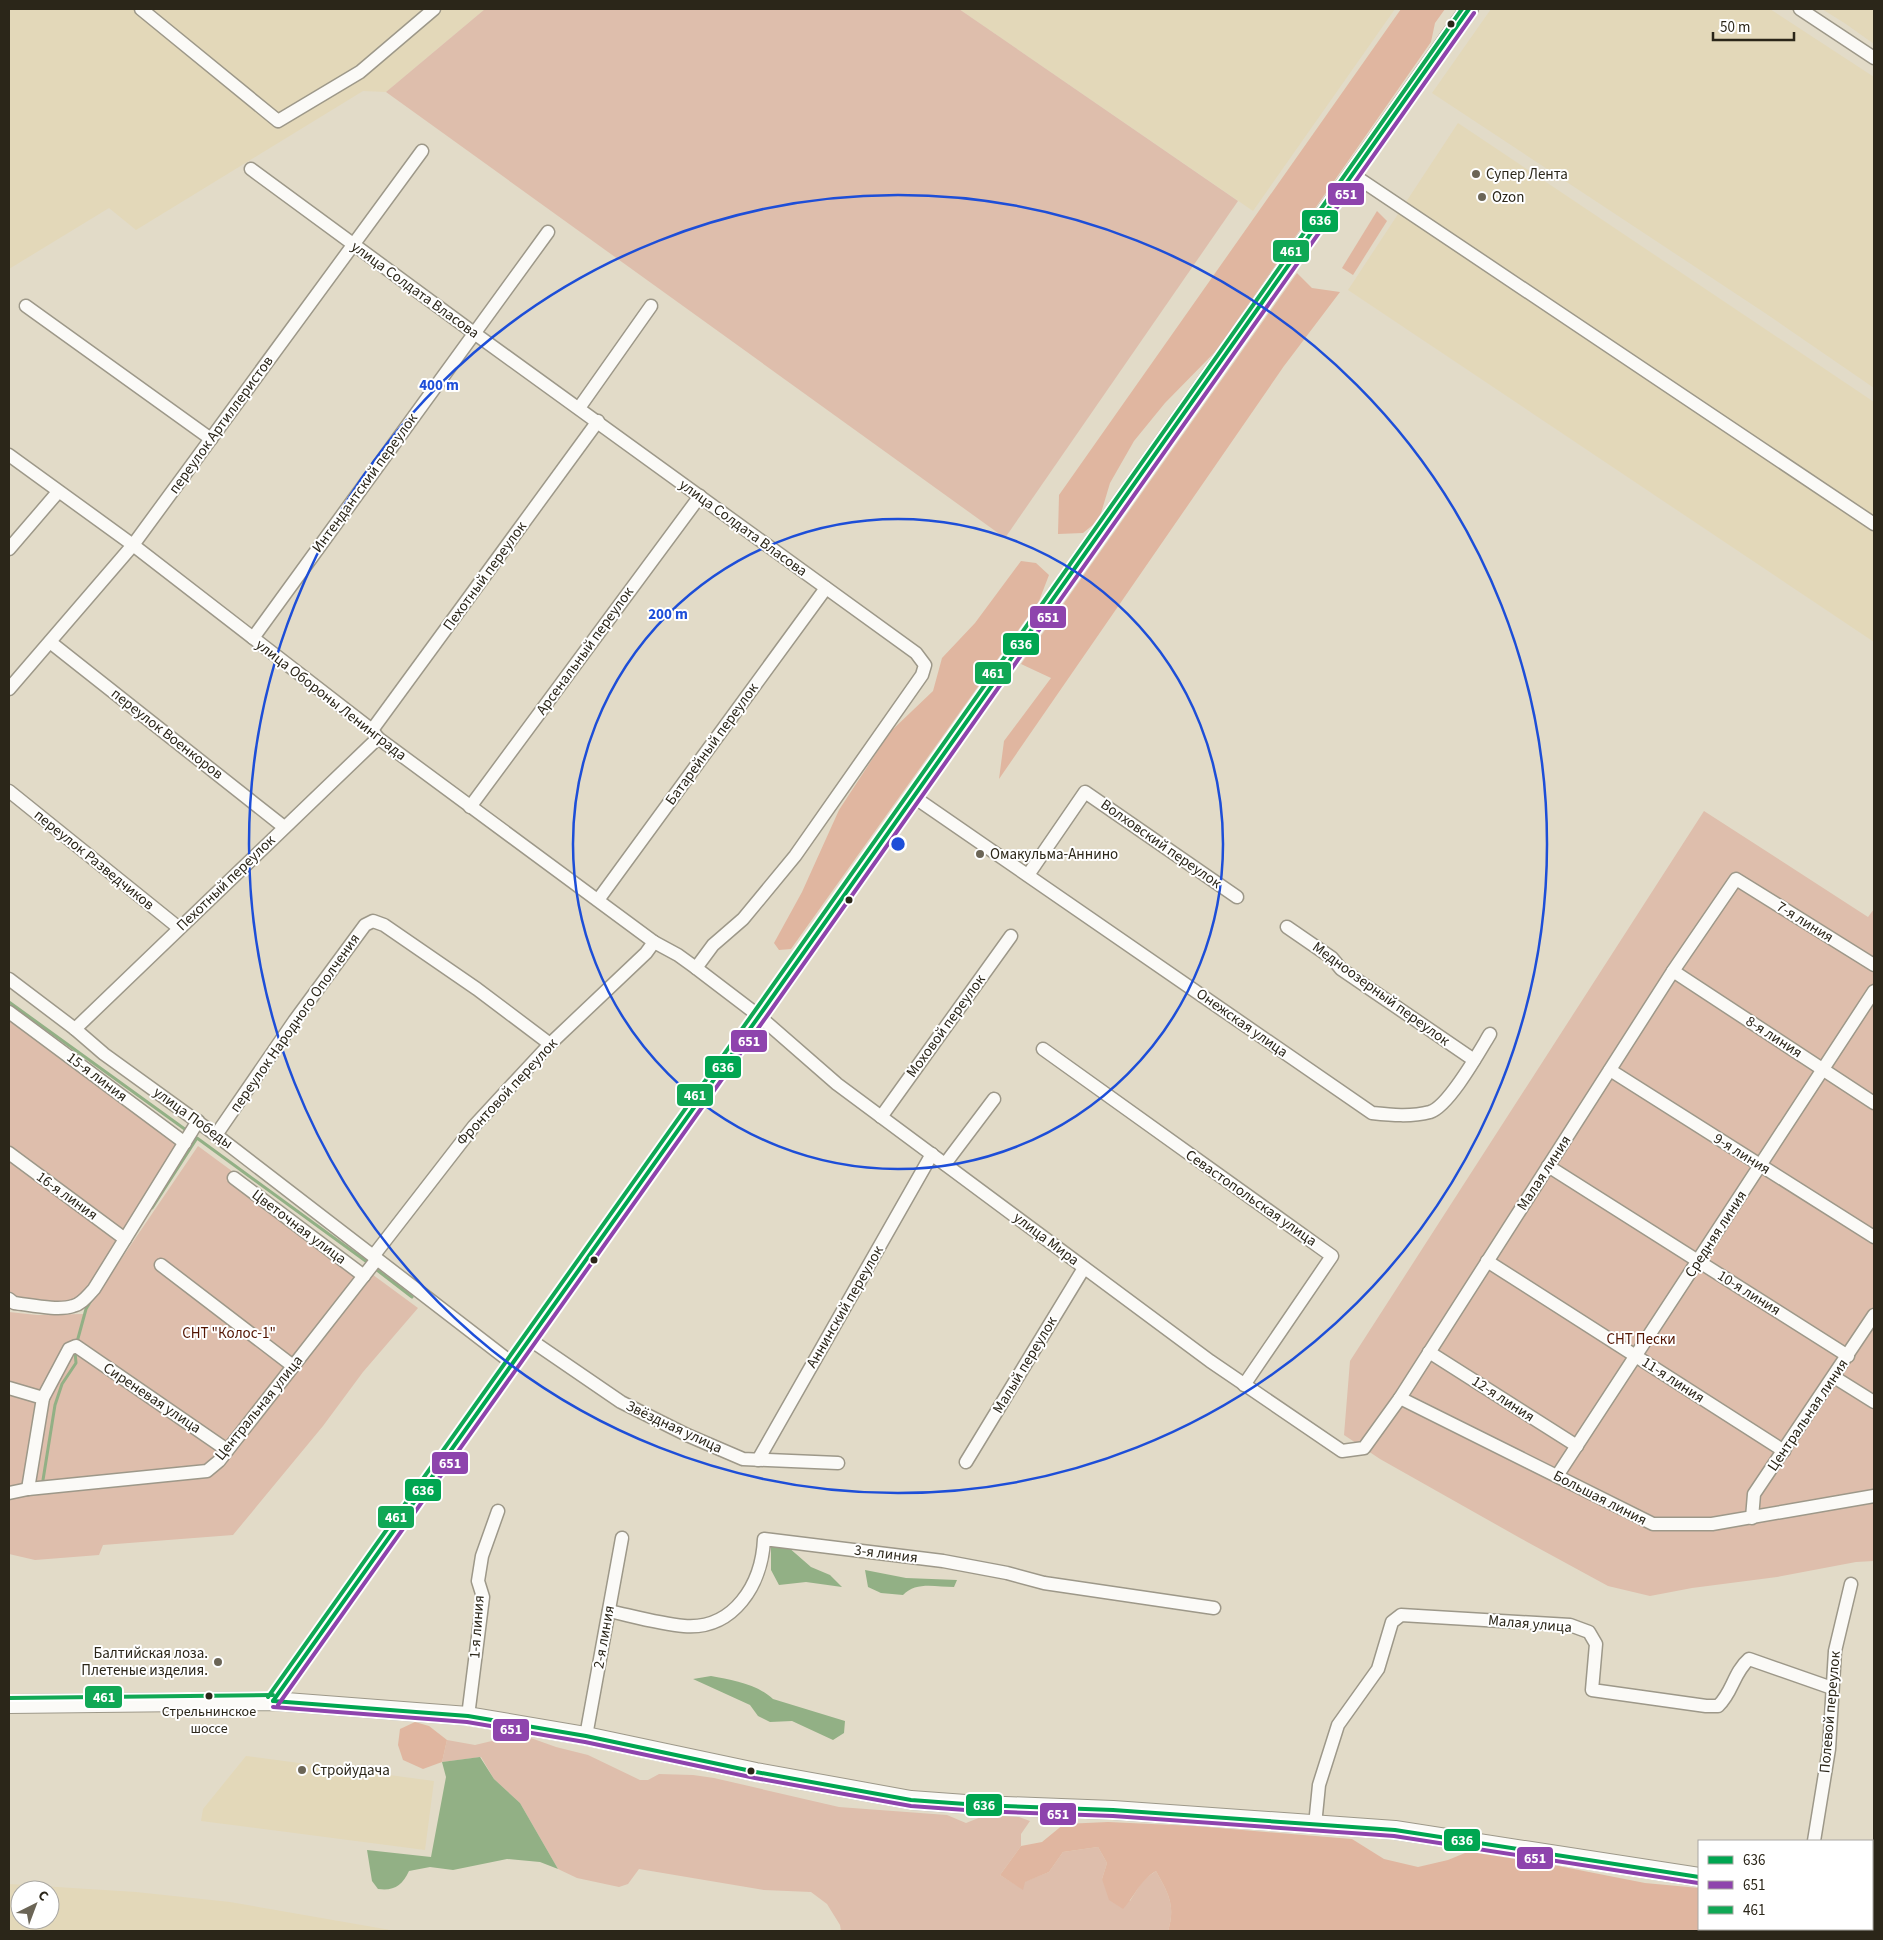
<svg xmlns="http://www.w3.org/2000/svg" width="1883" height="1940" font-family="'Source Sans 3',sans-serif">
<style>
.built{fill:#e3d8b9;fill-rule:evenodd}
.green{fill:#debeac}
.forest{fill:#e0b6a0}
.water{fill:#92b085}
.lines{fill:none;stroke-linecap:round;stroke-linejoin:round}
.stream{stroke:#92b085;stroke-width:3}
.minor-casing{stroke:#9d9889;stroke-width:15}
.secondary-casing{stroke:#9d9889;stroke-width:20}
.minor{stroke:#fbfaf7;stroke-width:12}
.secondary{stroke:#fbfaf7;stroke-width:18}
.bus-1-casing{stroke:#fff;stroke-width:8}
.bus-2-casing{stroke:#fff;stroke-width:8}
.bus-3-casing{stroke:#fff;stroke-width:8}
.bus-1{stroke:#00a651;stroke-width:4}
.bus-2{stroke:#8e44ad;stroke-width:4}
.bus-3{stroke:#10a855;stroke-width:4}
.ring{fill:none;stroke:#1d4ed8;stroke-width:2.5}
.bus-dot{fill:#2b2619;stroke:#fff;stroke-width:2}
.poi-dot{fill:#6b6556;stroke:#fff;stroke-width:2}
.labels{text-anchor:middle;dominant-baseline:central;stroke-width:4;stroke-linejoin:round;paint-order:stroke}
.bus-label{font-size:14px;fill:#2b2619;stroke:#fff}
.poi-label{font-size:15px;fill:#2b2619;stroke:#fff;text-anchor:start}
.street-label{font-size:15px;fill:#2b2619;stroke:#fff}
.park-label{font-size:15px;fill:#521400;stroke:#fff}
.centre{fill:#1d4ed8;stroke:#fff;stroke-width:2.5}
.ring-label{font-size:15px;text-anchor:middle;font-weight:bold;fill:#1d4ed8;stroke:#fff;stroke-width:4;stroke-linejoin:round;paint-order:stroke}
.line-badge{stroke:#fff;stroke-width:2}
.badge-label{font-size:14px;text-anchor:middle;font-weight:bold;fill:#fff}
</style>
<rect width="100%" height="100%" fill="#e2dbc8"/>
<!-- built -->
<g class="built">
<polygon points="9,9 485,9 386,92 363,91 136,230 109,208 9,269"/>
<polygon points="959,9 1395,9 1253,211"/>
<polygon points="1491,9 1770,9 1874,77 1874,388 1765,313 1432,93"/>
<polygon points="1822,9 1874,9 1874,44 1846,24"/>
<polygon points="1458,123 1874,402 1874,642 1348,290"/>
<polygon points="246,1756 434,1781 425,1850 201,1821 203,1809"/>
<path d="M 9,1884 L 136,1892 L 230,1902 L 396,1931 L 9,1931 ZM 20,1890 L 50,1890 L 50,1920 L 20,1920 Z"/>
</g>
<!-- green -->
<g class="green">
<polygon points="485,9 959,9 1238,201 1005,538 386,92"/>
<polygon points="1704,811 1868,917 1874,909 1874,1561 1856,1562 1777,1577 1692,1588 1650,1596 1608,1586 1520,1538 1380,1459 1344,1435 1350,1361"/>
<polygon points="9,1019 178,1146 91,1284 80,1297 69,1303 9,1303"/>
<polygon points="198,1146 418,1308 363,1372 323,1426 233,1535 103,1545 99,1555 35,1560 9,1554 9,1312 37,1315 84,1314"/>
<path d="M 528,1737 L 556,1747 L 588,1755 L 640,1780 L 648,1780 L 659,1774 L 693,1775 L 714,1778 L 839,1807 L 947,1815 L 966,1823 L 986,1815 L 1019,1817 L 1030,1821 L 1021,1834 L 1021,1846 L 1000,1875 L 1016,1885 L 1049,1872 L 1063,1852 L 1098,1847 L 1107,1863 L 1102,1879 L 1130,1901 L 1143,1880 L 1156,1871 C 1168,1893 1176,1905 1168,1931 L 841,1931 L 840,1925 L 827,1904 L 811,1892 L 764,1890 L 639,1869 L 628,1884 L 619,1887 L 577,1878 L 558,1869 L 520,1803 L 494,1779 L 481,1757 L 442,1762 L 447,1740 L 475,1745 L 496,1740 Z"/>
</g>
<!-- forest -->
<g class="forest">
<polygon points="1401,9 1445,9 1435,23 1431,42 1215,352 1165,403 1134,441 1110,483 1099,520 1083,533 1058,534 1059,495"/>
<polygon points="1377,211 1387,221 1353,275 1342,268"/>
<polygon points="1297,273 1312,288 1340,292 1284,366 999,779 1004,741 1051,678 1021,664"/>
<polygon points="1021,561 1036,563 1049,575 1039,601 791,949 779,950 774,943 802,892 839,810 890,732 933,691 942,658 975,623"/>
<polygon points="415,1722 429,1726 447,1740 442,1762 423,1769 403,1760 398,1745 400,1729"/>
<path d="M 1108,1822 L 1195,1826 L 1352,1839 L 1384,1859 L 1418,1867 L 1448,1860 L 1465,1853 L 1487,1852 L 1645,1883 L 1699,1888 L 1699,1929 L 1861,1929 L 1862,1931 L 1168,1931 C 1176,1905 1168,1893 1156,1871 C 1140,1880 1135,1896 1123,1909 L 1109,1900 L 1102,1879 L 1107,1863 L 1098,1847 L 1063,1852 L 1049,1872 L 1025,1882 L 1023,1890 L 1000,1875 L 1021,1846 L 1042,1842 L 1064,1824 Z"/>
</g>
<!-- water -->
<g class="water">
<polygon points="771,1546 788,1547 811,1567 830,1575 842,1587 806,1582 779,1585 771,1570"/>
<path d="M 865,1570 L 906,1578 L 957,1580 L 954,1587 C 936,1587 916,1581 903,1595 L 881,1593 L 868,1587 Z"/>
<path d="M 711,1676 C 732,1680 757,1684 773,1699 L 845,1721 L 844,1733 L 833,1740 L 792,1721 L 770,1722 L 758,1716 L 750,1705 L 693,1679 Z"/>
<path d="M 480,1757 L 494,1779 L 520,1803 L 558,1869 L 540,1862 L 507,1859 L 453,1870 L 430,1867 L 409,1871 C 402,1886 394,1891 378,1889 L 372,1881 L 367,1850 L 431,1857 L 446,1777 L 442,1762 Z"/>
</g>
<g class="lines">
<!-- stream -->
<g class="stream">
<polyline points="9,1002 186,1130"/>
<polyline points="152,1208 197,1138 367,1262"/>
<polyline points="377,1270 412,1297"/>
<polyline points="77,1342 86,1309 92,1299"/>
<polyline points="43,1480 55,1405 62,1384 76,1363 75,1352"/>
</g>
<!-- minor casing -->
<g class="minor-casing">
<g id="minor">
<polyline points="141,9 278,121 360,72 434,9"/>
<polyline points="1800,9 1874,58"/>
<polyline points="251,169 474,333 916,653 925,665 922,675 795,856 743,919 713,945 696,968"/>
<polyline points="1352,174 1874,524"/>
<polyline points="26,306 211,439"/>
<polyline points="579,408 651,306"/>
<polyline points="9,455 133,545 372,730 378,738 654,942 678,955 696,968 759,1016 837,1084 1210,1361 1342,1451 1364,1448 1400,1398 1673,971 1736,879 1874,965"/>
<polyline points="9,549 58,492"/>
<polyline points="253,638 548,232"/>
<polyline points="50,642 284,827"/>
<polyline points="9,689 133,545 422,151"/>
<polyline points="372,730 598,421"/>
<polyline points="9,791 179,928"/>
<path d="M 914,797 L 1372,1113 C 1391,1115 1411,1117 1430,1112 C 1449,1106 1479,1052 1490,1034"/>
<polyline points="470,807 700,496"/>
<polyline points="1028,875 1085,792 1237,897"/>
<polyline points="598,900 826,588"/>
<polyline points="1287,927 1332,958 1341,969 1474,1060"/>
<polyline points="1673,971 1874,1103"/>
<polyline points="9,979 75,1029 104,1054 216,1135 512,1363"/>
<polyline points="9,1012 185,1143"/>
<polyline points="75,1029 378,738"/>
<polyline points="1043,1049 1332,1256 1244,1385"/>
<polyline points="1610,1070 1874,1237"/>
<polyline points="881,1117 1011,936"/>
<polyline points="216,1135 295,1020 365,925 373,921 384,925 477,989 550,1044"/>
<polyline points="9,1153 125,1239"/>
<polyline points="945,1164 994,1099"/>
<polyline points="1548,1166 1848,1356"/>
<polyline points="234,1178 364,1276"/>
<polyline points="374,1255 474,1126 550,1044 646,953 654,942"/>
<polyline points="1487,1261 1784,1451"/>
<polyline points="161,1265 293,1366"/>
<path d="M 9,1299 L 14,1303 C 31,1305 58,1311 73,1306 C 82,1304 88,1295 94,1289 L 198,1121"/>
<polyline points="529,1339 621,1402 687,1435 743,1459 838,1463"/>
<polyline points="1429,1352 1577,1446"/>
<polyline points="1834,1377 1874,1402"/>
<polyline points="9,1388 43,1398"/>
<polyline points="1400,1398 1653,1524 1712,1524 1874,1496"/>
<polyline points="758,1460 932,1154"/>
<polyline points="966,1462 1084,1268"/>
<polyline points="1557,1476 1874,991"/>
<polyline points="28,1489 43,1398 69,1349 76,1346 227,1450"/>
<polyline points="9,1493 28,1489 207,1471 219,1461 377,1259"/>
<polyline points="1752,1518 1754,1494 1874,1315"/>
<path d="M 609,1611 C 632,1616 660,1624 684,1626 C 734,1630 762,1584 764,1539 L 943,1561 L 1007,1573 L 1044,1583 L 1214,1608"/>
<polyline points="468,1716 483,1597 478,1581 482,1556 498,1511"/>
<polyline points="586,1736 622,1538"/>
<path d="M 1315,1825 L 1319,1785 L 1338,1725 L 1378,1669 L 1392,1622 L 1401,1615 L 1570,1625 L 1589,1632 L 1596,1644 L 1592,1690 L 1706,1706 L 1718,1706 C 1733,1692 1733,1673 1749,1659 L 1832,1688"/>
<polyline points="1814,1841 1829,1749 1835,1651 1851,1584"/>
</g>
</g>
<!-- secondary casing -->
<g class="secondary-casing">
<g id="secondary">
<polyline points="273,1701 764,1009 1469,9"/>
<polyline points="9,1704 273,1701 468,1716 586,1736 756,1772 911,1800 979,1805 1113,1810 1395,1830 1699,1877"/>
<polyline points="1872,1918 1874,1919"/>
</g>
</g>
<!-- minor -->
<use href="#minor" class="minor"/>
<!-- secondary -->
<use href="#secondary" class="secondary"/>
<!-- bus-1 casing -->
<g class="bus-1-casing">
<g id="bus-1">
<polyline points="273,1701 764,1009 1469,9"/>
<polyline points="273,1701 468,1716 586,1736 756,1772 911,1800 979,1805 1113,1810 1395,1830 1699,1877"/>
</g>
</g>
<!-- bus-2 casing -->
<g class="bus-2-casing">
<g id="bus-2">
<polyline points="278,1705 769,1013 1474,13"/>
<polyline points="273,1707 467,1722 585,1742 755,1778 911,1806 979,1811 1113,1816 1394,1836 1698,1883"/>
</g>
</g>
<!-- bus-3 casing -->
<g class="bus-3-casing">
<g id="bus-3">
<polyline points="268,1697 759,1005 1462,9"/>
<polyline points="9,1698 273,1695"/>
</g>
</g>
<!-- bus-1 -->
<use href="#bus-1" class="bus-1"/>
<!-- bus-2 -->
<use href="#bus-2" class="bus-2"/>
<!-- bus-3 -->
<use href="#bus-3" class="bus-3"/>
</g>
<!-- distance rings -->
<g class="ring">
<circle cx="898" cy="844" r="325"/>
<circle cx="898" cy="844" r="649"/>
</g>
<!-- markers -->
<g class="bus-dot">
<circle cx="1451" cy="24" r="4.5"/>
<circle cx="849" cy="900" r="4.5"/>
<circle cx="594" cy="1260" r="4.5"/>
<circle cx="209" cy="1696" r="4.5"/>
<circle cx="751" cy="1771" r="4.5"/>
</g>
<g class="poi-dot">
<circle cx="1476" cy="174" r="5"/>
<circle cx="1482" cy="197" r="5"/>
<circle cx="980" cy="854" r="5"/>
<circle cx="218" cy="1662" r="5"/>
<circle cx="302" cy="1770" r="5"/>
</g>
<g class="labels">
<!-- bus labels -->
<g class="bus-label">
<text x="209" y="1712">Стрельнинское<tspan x="209" dy="17">шоссе</tspan></text>
</g>
<!-- poi labels -->
<g class="poi-label">
<text x="1486" y="174">Супер Лента</text>
<text x="1492" y="197">Ozon</text>
<text x="990" y="854">Омакульма-Аннино</text>
<text x="208" y="1653" text-anchor="end">Балтийская лоза.<tspan x="208" dy="17">Плетеные изделия.</tspan></text>
<text x="312" y="1770">Стройудача</text>
</g>
<!-- street labels -->
<g class="street-label">
<text transform="translate(415 290) rotate(36)">улица Солдата Власова</text>
<text transform="translate(221 425) rotate(-54)">переулок Артиллеристов</text>
<text transform="translate(365 483) rotate(-54)">Интендантский переулок</text>
<text transform="translate(743 528) rotate(36)">улица Солдата Власова</text>
<text transform="translate(485 576) rotate(-54)">Пехотный переулок</text>
<text transform="translate(585 651) rotate(-54)">Арсенальный переулок</text>
<text transform="translate(331 700) rotate(38)">улица Обороны Ленинграда</text>
<text transform="translate(167 734) rotate(38)">переулок Военкоров</text>
<text transform="translate(712 744) rotate(-54)">Батарейный переулок</text>
<text transform="translate(1161 844) rotate(35)">Волховский переулок</text>
<text transform="translate(94 860) rotate(39)">переулок Разведчиков</text>
<text transform="translate(226 883) rotate(-44)">Пехотный переулок</text>
<text transform="translate(1805 922) rotate(32)">7-я линия</text>
<text transform="translate(1381 994) rotate(36)">Медноозерный переулок</text>
<text transform="translate(295 1023) rotate(-55)">переулок Народного Ополчения</text>
<text transform="translate(1242 1023) rotate(35)">Онежская улица</text>
<text transform="translate(946 1026) rotate(-54)">Моховой переулок</text>
<text transform="translate(1774 1037) rotate(33)">8-я линия</text>
<text transform="translate(97 1077) rotate(37)">15-я линия</text>
<text transform="translate(507 1092) rotate(-47)">Фронтовой переулок</text>
<text transform="translate(193 1118) rotate(36)">улица Победы</text>
<text transform="translate(1742 1154) rotate(32)">9-я линия</text>
<text transform="translate(1544 1173) rotate(-57)">Малая линия</text>
<text transform="translate(67 1196) rotate(36)">16-я линия</text>
<text transform="translate(1251 1198) rotate(35)">Севастопольская улица</text>
<text transform="translate(299 1227) rotate(37)">Цветочная улица</text>
<text transform="translate(1716 1234) rotate(-57)">Средняя линия</text>
<text transform="translate(1046 1239) rotate(37)">улица Мира</text>
<text transform="translate(1749 1293) rotate(32)">10-я линия</text>
<text transform="translate(845 1307) rotate(-60)">Аннинский переулок</text>
<text transform="translate(1025 1365) rotate(-59)">Малый переулок</text>
<text transform="translate(1673 1380) rotate(33)">11-я линия</text>
<text transform="translate(152 1398) rotate(34)">Сиреневая улица</text>
<text transform="translate(1503 1399) rotate(33)">12-я линия</text>
<text transform="translate(259 1408) rotate(-51)">Центральная улица</text>
<text transform="translate(1808 1415) rotate(-56)">Центральная линия</text>
<text transform="translate(674 1427) rotate(25)">Звёздная улица</text>
<text transform="translate(1600 1498) rotate(27)">Большая линия</text>
<text transform="translate(886 1554) rotate(7)">3-я линия</text>
<text transform="translate(1530 1624) rotate(5)">Малая улица</text>
<text transform="translate(477 1627) rotate(-86)">1-я линия</text>
<text transform="translate(604 1637) rotate(-80)">2-я линия</text>
<text transform="translate(1830 1712) rotate(-85)">Полевой переулок</text>
</g>
<!-- park labels -->
<g class="park-label">
<text x="229" y="1333">СНТ "Колос-1"</text>
<text x="1641" y="1339">СНТ Пески</text>
</g>
</g>
<circle cx="898" cy="844" r="8" class="centre"/>
<g class="ring-label">
<text x="439" y="390">400 m</text>
<text x="668" y="619">200 m</text>
</g>
<g class="line-badge">
<rect x="1327" y="182" width="38" height="24" rx="5" fill="#8e44ad"/>
<rect x="1301" y="209" width="38" height="24" rx="5" fill="#00a651"/>
<rect x="1272" y="239" width="38" height="24" rx="5" fill="#10a855"/>
<rect x="1029" y="605" width="38" height="24" rx="5" fill="#8e44ad"/>
<rect x="1002" y="632" width="38" height="24" rx="5" fill="#00a651"/>
<rect x="974" y="661" width="38" height="24" rx="5" fill="#10a855"/>
<rect x="730" y="1029" width="38" height="24" rx="5" fill="#8e44ad"/>
<rect x="704" y="1055" width="38" height="24" rx="5" fill="#00a651"/>
<rect x="676" y="1083" width="38" height="24" rx="5" fill="#10a855"/>
<rect x="431" y="1451" width="38" height="24" rx="5" fill="#8e44ad"/>
<rect x="404" y="1478" width="38" height="24" rx="5" fill="#00a651"/>
<rect x="377" y="1505" width="38" height="24" rx="5" fill="#10a855"/>
<rect x="84" y="1685" width="39" height="24" rx="5" fill="#10a855"/>
<rect x="492" y="1718" width="38" height="24" rx="5" fill="#8e44ad"/>
<rect x="965" y="1793" width="38" height="24" rx="5" fill="#00a651"/>
<rect x="1039" y="1802" width="38" height="24" rx="5" fill="#8e44ad"/>
<rect x="1443" y="1828" width="38" height="24" rx="5" fill="#00a651"/>
<rect x="1516" y="1846" width="38" height="24" rx="5" fill="#8e44ad"/>
</g>
<g class="badge-label">
<text x="1346" y="199">651</text>
<text x="1320" y="225">636</text>
<text x="1291" y="256">461</text>
<text x="1048" y="622">651</text>
<text x="1021" y="649">636</text>
<text x="993" y="678">461</text>
<text x="749" y="1046">651</text>
<text x="723" y="1072">636</text>
<text x="695" y="1100">461</text>
<text x="450" y="1468">651</text>
<text x="423" y="1495">636</text>
<text x="396" y="1522">461</text>
<text x="104" y="1702">461</text>
<text x="511" y="1734">651</text>
<text x="984" y="1810">636</text>
<text x="1058" y="1819">651</text>
<text x="1462" y="1845">636</text>
<text x="1535" y="1863">651</text>
</g>
<!-- border -->
<rect width="1883" height="1940" fill="none" stroke="#2b2619" stroke-width="20"/>
<!-- legend -->
<rect x="1698" y="1840" width="175" height="90" fill="#ffffff" stroke="#aaa8a3"/>
<rect x="1708" y="1856" width="25" height="8" fill="#00a651" stroke="#aaa8a3"/>
<text x="1743" y="1865" font-size="15" fill="#2b2619">636</text>
<rect x="1708" y="1881" width="25" height="8" fill="#8e44ad" stroke="#aaa8a3"/>
<text x="1743" y="1890" font-size="15" fill="#2b2619">651</text>
<rect x="1708" y="1906" width="25" height="8" fill="#10a855" stroke="#aaa8a3"/>
<text x="1743" y="1915" font-size="15" fill="#2b2619">461</text>
<!-- north arrow -->
<g transform="translate(35 1905) rotate(42)"><circle r="24" fill="#ffffff" stroke="#aaa8a3"/>
<path d="M0-4L9 19L0 12L-9 19Z" fill="#6b6556"/>
<text y="-8" font-size="14" font-weight="bold" text-anchor="middle" fill="#2b2619">С</text>
</g>
<!-- scale -->
<path d="M1713 32v8h81v-8" fill="none" stroke="#2b2619" stroke-width="2.5"/>
<text x="1720" y="32" font-size="15" fill="#2b2619" stroke="#ffffff" stroke-width="4" paint-order="stroke">50 m</text>
</svg>
